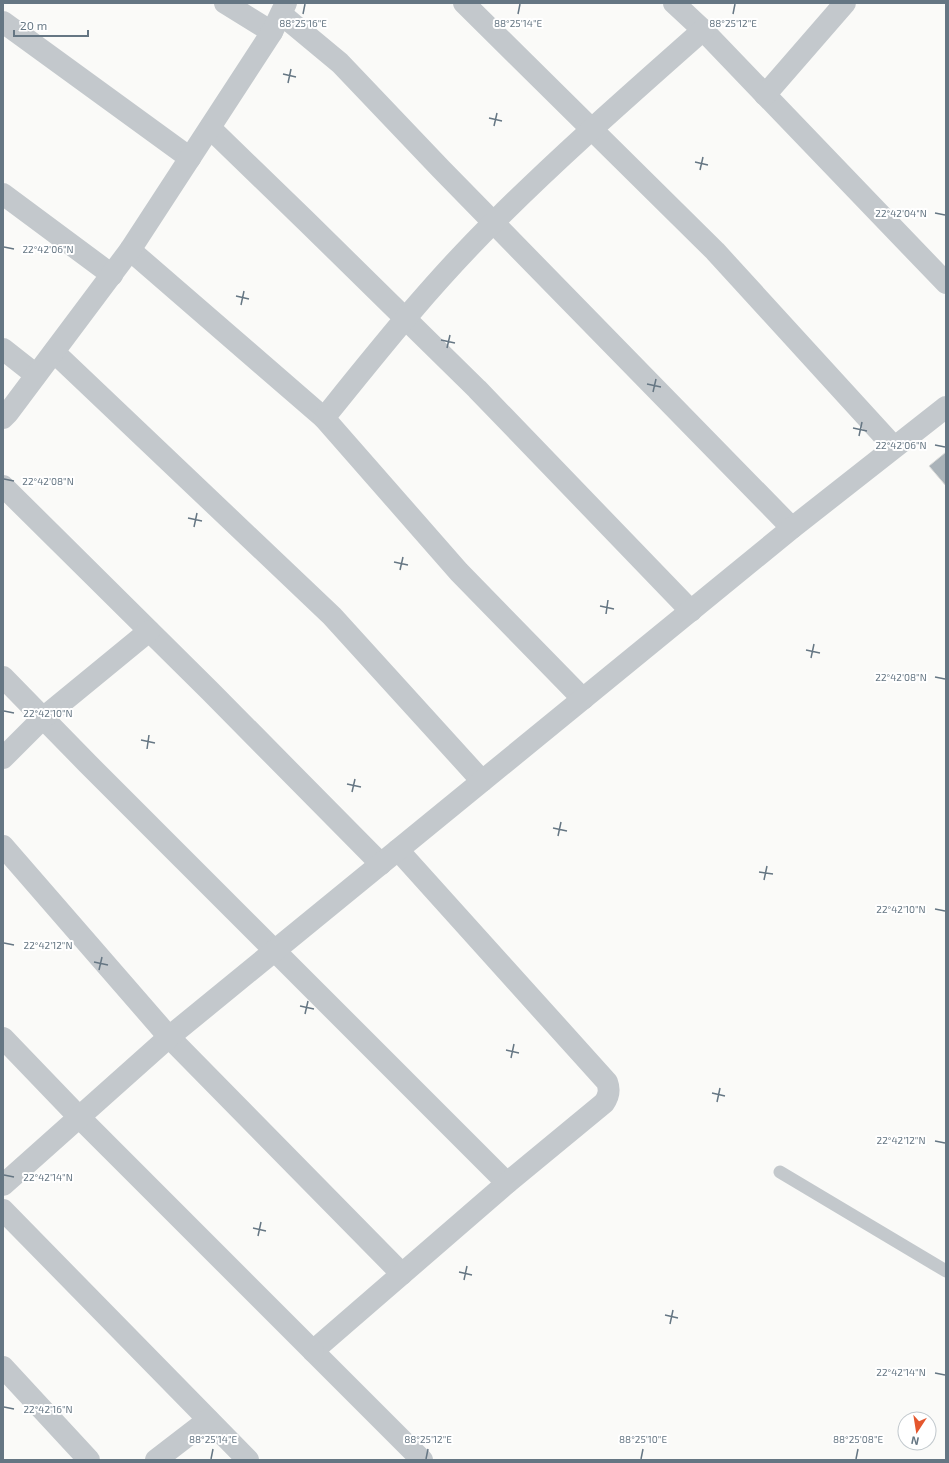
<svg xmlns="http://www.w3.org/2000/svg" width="949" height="1463" font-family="'Exo 2',sans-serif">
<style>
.building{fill:#aab3b9;stroke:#dcdcda}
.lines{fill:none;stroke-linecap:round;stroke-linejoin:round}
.service{stroke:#c3c8cc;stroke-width:13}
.minor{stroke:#c3c8cc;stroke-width:22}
.ticks{fill:none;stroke:#657683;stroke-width:1.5}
.ticks-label{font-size:10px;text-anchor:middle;fill:#657683;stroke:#fff;stroke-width:4;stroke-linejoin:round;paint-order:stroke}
</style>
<rect width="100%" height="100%" fill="#fafaf8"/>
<!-- building -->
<polygon class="building" points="946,452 946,486 929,466"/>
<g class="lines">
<!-- service -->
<polyline class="service" points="780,1172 946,1271"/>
<!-- minor -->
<g class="minor">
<polyline points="225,3 272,32"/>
<polyline points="464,3 715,251 894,447"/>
<polyline points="674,3 703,30 946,283"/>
<polyline points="281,14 340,63 441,169 792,528"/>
<polyline points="3,22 190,158"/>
<polyline points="765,95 845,3"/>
<polyline points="210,128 306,221 477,389 691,611"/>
<polyline points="3,194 112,275"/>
<polyline points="130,250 324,418 459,572 583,699"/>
<polyline points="3,349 36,375"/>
<polyline points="54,352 332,616 482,781"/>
<polyline points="3,418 8,413 130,250 272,32 286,3"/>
<path d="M 324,418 C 378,351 432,283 494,222 C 561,155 632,93 703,30"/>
<polyline points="3,486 210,691 381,864"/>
<polyline points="3,677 88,764 507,1183"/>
<polyline points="3,758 43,718 149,631"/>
<polyline points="3,846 169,1037 402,1274"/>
<path d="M 398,850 L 607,1082 C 610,1090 609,1096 604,1103 L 507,1183 L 313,1351 L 422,1460"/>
<polyline points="3,1038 79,1117 313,1351"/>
<polyline points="3,1185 169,1037 792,528 946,407"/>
<polyline points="3,1210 248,1460"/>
<polyline points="3,1367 89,1460"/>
<polyline points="156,1460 208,1420"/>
</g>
</g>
<!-- ticks -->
<path class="ticks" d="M 303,14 L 305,4M 518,14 L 520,4M 733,14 L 735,4M 283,74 L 296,77M 288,83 L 291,69M 489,118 L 502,121M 494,126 L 497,113M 695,162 L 708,165M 700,170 L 703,157M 935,213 L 945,215M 4,247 L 14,249M 236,296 L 249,299M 241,305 L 244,291M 441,340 L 455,343M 447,348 L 450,335M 647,384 L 661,387M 653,392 L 656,379M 853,428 L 867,431M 859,436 L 862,422M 935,445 L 945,447M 4,479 L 14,481M 188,518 L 202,521M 194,527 L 197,513M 394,562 L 408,565M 400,570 L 403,557M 600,606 L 614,609M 606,614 L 608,600M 806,650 L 820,653M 811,658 L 814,644M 935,677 L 945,679M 4,711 L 14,713M 141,740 L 155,743M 147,749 L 149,735M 347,784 L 361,787M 352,792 L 355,779M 553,828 L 567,831M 558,836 L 561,822M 759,872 L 773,874M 764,880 L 767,866M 935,909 L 945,911M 4,943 L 14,945M 94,962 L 108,965M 99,970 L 102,957M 300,1006 L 314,1009M 305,1014 L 308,1001M 506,1050 L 519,1053M 511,1058 L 514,1044M 712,1093 L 725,1096M 717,1102 L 720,1088M 935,1141 L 945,1143M 4,1175 L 14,1177M 253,1228 L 266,1231M 258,1236 L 261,1222M 459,1272 L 472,1275M 464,1280 L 467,1266M 665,1315 L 678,1318M 670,1324 L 673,1310M 935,1373 L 945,1375M 4,1407 L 14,1409M 211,1459 L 213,1449M 426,1459 L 428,1449M 641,1459 L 643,1449M 856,1459 L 858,1449"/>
<g class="ticks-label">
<text x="303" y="27">88°25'16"E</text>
<text x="518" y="27">88°25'14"E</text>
<text x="733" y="27">88°25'12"E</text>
<text x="901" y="217">22°42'04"N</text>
<text x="48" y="253">22°42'06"N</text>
<text x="901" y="449">22°42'06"N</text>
<text x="48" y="485">22°42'08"N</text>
<text x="901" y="681">22°42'08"N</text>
<text x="48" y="717">22°42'10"N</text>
<text x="901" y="913">22°42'10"N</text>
<text x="48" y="949">22°42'12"N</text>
<text x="901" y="1144">22°42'12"N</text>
<text x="48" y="1181">22°42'14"N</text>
<text x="901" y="1376">22°42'14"N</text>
<text x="48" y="1413">22°42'16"N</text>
<text x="213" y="1443">88°25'14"E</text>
<text x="428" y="1443">88°25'12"E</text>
<text x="643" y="1443">88°25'10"E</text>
<text x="858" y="1443">88°25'08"E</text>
</g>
<!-- border -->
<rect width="949" height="1463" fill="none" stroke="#657683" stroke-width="8"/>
<!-- north arrow -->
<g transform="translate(917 1431) rotate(192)"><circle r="19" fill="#ffffff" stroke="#c1c8cd"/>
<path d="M0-3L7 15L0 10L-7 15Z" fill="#e4572e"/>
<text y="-6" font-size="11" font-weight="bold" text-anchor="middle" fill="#657683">N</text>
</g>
<!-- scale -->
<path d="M14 30v6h74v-6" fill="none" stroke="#657683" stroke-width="2"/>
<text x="20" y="30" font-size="12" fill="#657683" stroke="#ffffff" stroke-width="3" paint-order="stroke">20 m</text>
</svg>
